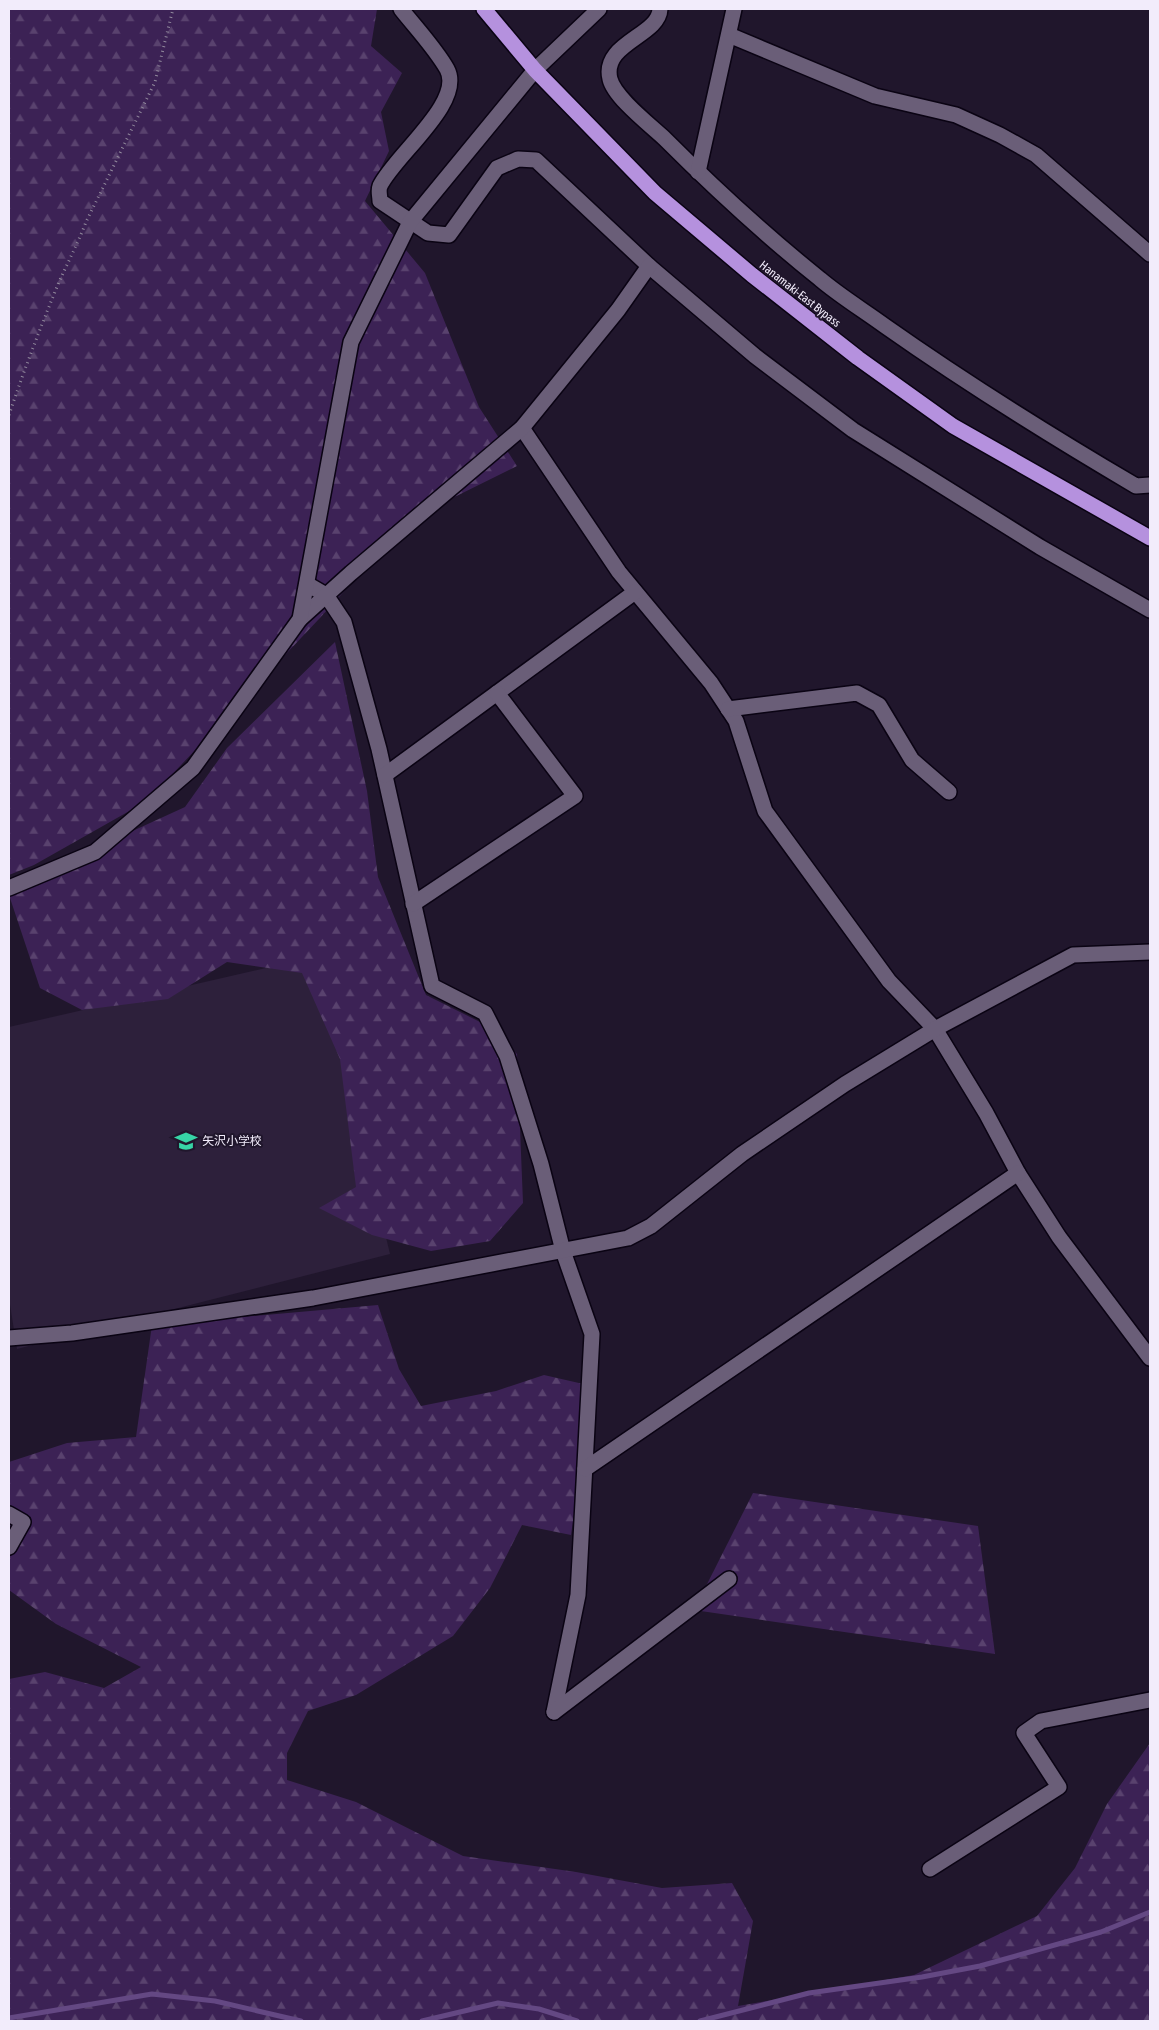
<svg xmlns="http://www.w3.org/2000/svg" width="1159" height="2030" font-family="'Asap Condensed','Noto Sans JP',sans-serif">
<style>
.built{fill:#2d203b}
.forest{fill:url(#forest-firs)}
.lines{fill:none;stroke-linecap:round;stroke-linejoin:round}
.stream{stroke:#644883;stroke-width:5}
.minor-casing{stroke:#0a0313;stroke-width:18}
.highway-casing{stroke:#0a0313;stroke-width:18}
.path{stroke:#928a9d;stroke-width:3;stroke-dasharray:1 4;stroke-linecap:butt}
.minor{stroke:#6a5e78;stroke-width:15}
.highway{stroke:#b591de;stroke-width:15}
.labels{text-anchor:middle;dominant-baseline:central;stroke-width:4;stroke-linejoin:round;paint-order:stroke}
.street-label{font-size:12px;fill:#f2ecfb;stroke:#20162c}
.poi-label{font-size:12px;fill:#f2ecfb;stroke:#20162c;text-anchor:start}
</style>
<defs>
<pattern id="forest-firs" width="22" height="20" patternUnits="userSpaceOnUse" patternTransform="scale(1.25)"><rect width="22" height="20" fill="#3c2255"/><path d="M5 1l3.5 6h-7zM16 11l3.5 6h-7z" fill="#59426e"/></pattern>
</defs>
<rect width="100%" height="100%" fill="#20162c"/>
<!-- built -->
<polygon class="built" points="318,956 390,1254 17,1349 9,1298 9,1027"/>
<!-- forest -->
<g class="forest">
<polygon points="9,9 377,9 371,46 402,73 381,112 389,151 365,201 425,273 479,407 517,466 410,519 318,620 147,801 34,865 9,875"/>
<polygon points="335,642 367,791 378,877 426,995 490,1027 517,1054 523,1203 490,1241 431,1251 372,1235 319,1208 356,1187 340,1059 302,973 227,962 168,999 82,1010 40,988 9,895 115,839 185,807 227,748"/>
<polygon points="378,1305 399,1369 421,1406 496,1391 544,1375 592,1386 571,1535 522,1525 490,1588 453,1636 356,1695 308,1711 287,1753 287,1780 356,1802 463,1856 576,1872 662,1888 732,1883 753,1921 738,2006 914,1975 1037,1916 1075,1868 1107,1804 1150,1743 1150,2019 1148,2021 9,2021 9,1679 45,1672 104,1688 141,1667 56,1624 9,1590 9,1462 67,1443 136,1437 152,1325"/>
<polygon points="753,1493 978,1526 995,1654 694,1610"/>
</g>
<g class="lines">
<!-- stream -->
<g class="stream">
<polyline points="9,2018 152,1994 215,2001 301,2021"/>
<polyline points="422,2021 498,2003 539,2009 577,2021"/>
<polyline points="700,2021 809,1993 922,1977 980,1966 1101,1932 1150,1912"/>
</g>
<!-- minor casing -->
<g class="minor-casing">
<g id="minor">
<path d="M 401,9 C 416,28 435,48 447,69 C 465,102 394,156 380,186 C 378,191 380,196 380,201 L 428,233 L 449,235 L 497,168 L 518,159 L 536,160 L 649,266 L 755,356 L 853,430 L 1040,547 L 1150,610"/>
<path d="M 660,9 C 659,36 601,43 610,79 C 614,97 650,125 664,138 C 713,187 765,235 820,279 C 840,296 863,310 885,326 C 966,383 1051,436 1136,486 L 1150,485"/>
<polyline points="729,35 875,96 956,115 1000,135 1036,155 1150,254"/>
<polyline points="698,172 734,9"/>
<polyline points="522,428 619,572 711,683 736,721 765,811 889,981 935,1029 986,1113 1018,1173 1059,1237 1150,1358"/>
<polyline points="307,584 326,595 344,622 379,749 432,986 485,1013 507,1056 541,1164 563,1251 592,1334 578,1595 554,1712"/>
<polyline points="300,619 351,573 522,428 618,310 649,266"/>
<polyline points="728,709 857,693 879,705 912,760 949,792"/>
<polyline points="385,775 635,592"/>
<polyline points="9,888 95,852 193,768 300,619 351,342 410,222 535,70 599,9"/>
<polyline points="413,904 575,796 497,693"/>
<polyline points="9,1338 72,1333 313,1298 628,1238 651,1226 742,1154 845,1084 935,1029 1073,955 1150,952"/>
<polyline points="585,1469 1018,1173"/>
<polyline points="9,1514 23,1522 9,1547"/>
<polyline points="554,1712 729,1579"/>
<polyline points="930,1869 1059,1787 1024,1733 1041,1721 1150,1700"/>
</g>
</g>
<!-- highway casing -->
<g class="highway-casing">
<polyline id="highway" points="484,9 535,70 655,193 752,275 858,358 953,426 1150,538"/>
</g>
<!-- path -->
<path class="path" d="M 9,415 C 24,370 41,326 59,282 C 68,262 78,243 86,222 L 155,82 L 173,9"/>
<!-- minor -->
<use href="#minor" class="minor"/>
<!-- highway -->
<use href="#highway" class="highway"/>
</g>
<!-- icons -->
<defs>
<g id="school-bare" transform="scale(1.725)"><path d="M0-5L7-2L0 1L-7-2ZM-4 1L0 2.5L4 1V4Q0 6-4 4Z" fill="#37d4a6" stroke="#20162c" stroke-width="2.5" paint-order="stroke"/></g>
</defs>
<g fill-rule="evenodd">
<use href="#school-bare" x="186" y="1141"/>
</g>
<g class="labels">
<!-- street labels -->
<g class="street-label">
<text transform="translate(800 294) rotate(38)">Hanamaki-East Bypass</text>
</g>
<!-- poi labels -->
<g class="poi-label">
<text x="202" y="1141">矢沢小学校</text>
</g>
</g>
<!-- border -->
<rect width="1159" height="2030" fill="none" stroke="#f2ecfb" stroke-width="20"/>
</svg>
